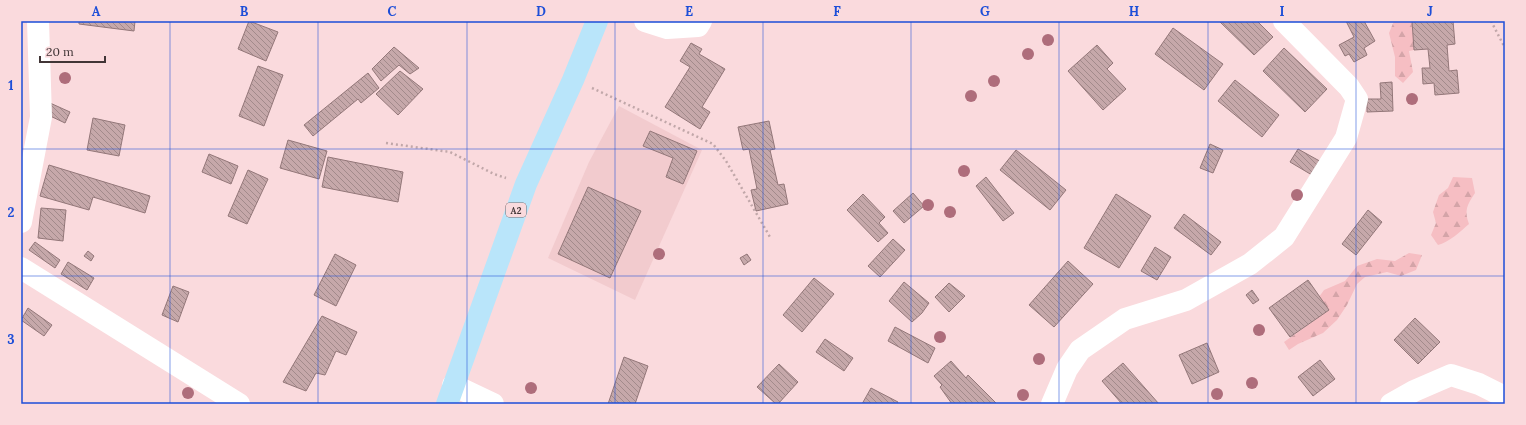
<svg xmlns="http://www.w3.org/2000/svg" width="1526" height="425" font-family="Lora,serif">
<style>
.built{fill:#f2cbce}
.forest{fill:url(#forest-firs)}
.building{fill:url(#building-back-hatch);stroke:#937779}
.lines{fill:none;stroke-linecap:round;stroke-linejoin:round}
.path{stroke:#c1a7a9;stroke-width:2.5;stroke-dasharray:2 3;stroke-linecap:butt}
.minor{stroke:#fff;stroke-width:22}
.major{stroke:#b9e5fa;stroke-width:22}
.tree{fill:#ae6d7b}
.grid{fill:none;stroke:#1d4ed8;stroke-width:1;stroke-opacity:0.55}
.labels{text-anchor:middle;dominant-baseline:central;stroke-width:4;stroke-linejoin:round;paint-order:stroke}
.shield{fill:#fadadd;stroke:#786668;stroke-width:1}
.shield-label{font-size:9px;font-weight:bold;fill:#413536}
.neatline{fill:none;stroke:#1d4ed8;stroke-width:1.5}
.grid-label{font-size:13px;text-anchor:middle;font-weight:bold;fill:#1d4ed8}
</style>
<defs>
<pattern id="forest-firs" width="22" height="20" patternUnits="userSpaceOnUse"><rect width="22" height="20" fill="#f6bec3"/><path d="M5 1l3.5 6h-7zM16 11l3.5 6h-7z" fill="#d4a4a8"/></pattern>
<pattern id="building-back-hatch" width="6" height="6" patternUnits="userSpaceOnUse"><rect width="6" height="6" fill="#c6a8aa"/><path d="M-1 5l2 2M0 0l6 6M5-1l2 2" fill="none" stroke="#a28a8b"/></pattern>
</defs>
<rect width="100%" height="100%" fill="#fadadd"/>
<!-- built -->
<polygon class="built" points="619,106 702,150 635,300 548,258 589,162"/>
<!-- forest -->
<g class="forest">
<polygon points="1394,21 1412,21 1414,50 1409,51 1413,72 1403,83 1395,76 1395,57 1389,33"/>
<path d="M 1453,177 L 1472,178 L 1475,193 C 1467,205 1464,210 1469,224 C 1461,231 1448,243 1438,245 L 1431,235 L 1436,223 L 1433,212 L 1439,195 L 1448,188 Z"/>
<polygon points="1409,253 1422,255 1416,270 1401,276 1387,272 1365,277 1357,284 1347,305 1337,320 1323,333 1298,344 1289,350 1284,342 1329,310 1319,297 1324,290 1345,281 1357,266 1377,259 1395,261"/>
</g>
<!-- building -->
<g class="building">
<polygon points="79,21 135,21 134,31 79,24"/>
<polygon points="249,21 278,32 266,61 238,49"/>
<polygon points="1219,21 1257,21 1273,37 1254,55"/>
<polygon points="1346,21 1364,21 1375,41 1364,48 1367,55 1354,62 1349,54 1345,56 1339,45 1354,37"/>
<polygon points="1412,21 1453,21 1455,44 1447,45 1449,71 1457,70 1459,93 1435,95 1434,83 1423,84 1422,68 1430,68 1428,49 1414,50"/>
<polygon points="1173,28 1223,64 1204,90 1155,54"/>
<polygon points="691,43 702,49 699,54 725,69 702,107 710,112 700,129 665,107 690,67 680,61"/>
<polygon points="1097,45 1113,63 1107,69 1126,89 1103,110 1068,71"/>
<polygon points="394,47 419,68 410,74 399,65 381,81 372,69"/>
<polygon points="1284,48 1327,89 1305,112 1263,71"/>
<polygon points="258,66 283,75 264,126 239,116"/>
<polygon points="400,71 423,89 398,115 376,94"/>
<polygon points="368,73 379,88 361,103 358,99 313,136 304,125"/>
<polygon points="1235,80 1279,115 1262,137 1218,101"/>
<polygon points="1392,82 1393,111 1367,112 1367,99 1381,99 1380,83"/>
<polygon points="50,103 70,112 65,123 46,114"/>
<polygon points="93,118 125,125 119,156 87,150"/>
<polygon points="769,121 775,149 770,150 778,185 784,184 788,204 756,211 751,190 757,189 749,149 743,150 738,127"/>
<polygon points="650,131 697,151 683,184 666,177 673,158 643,146"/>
<polygon points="288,140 327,151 319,179 280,168"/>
<polygon points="1210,144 1223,150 1213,173 1200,168"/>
<polygon points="1298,149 1325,164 1317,178 1290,162"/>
<polygon points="1016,150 1066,190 1050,210 1000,170"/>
<polygon points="209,154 238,166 231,184 202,172"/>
<polygon points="328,157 403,172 398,202 322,187"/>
<polygon points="49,165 150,196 145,213 93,197 89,210 40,196"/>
<polygon points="248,170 268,179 247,224 228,216"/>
<polygon points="986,177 1014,213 1003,221 976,186"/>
<polygon points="588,187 641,211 610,278 558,254"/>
<polygon points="913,193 924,206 904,223 893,211"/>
<polygon points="863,194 885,217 879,223 888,233 878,242 847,210"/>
<polygon points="1116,194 1151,216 1119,268 1084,248"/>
<polygon points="41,208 66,210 63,241 38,238"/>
<polygon points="1368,210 1382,222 1356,255 1342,244"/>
<polygon points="1184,214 1221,242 1211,255 1174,228"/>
<polygon points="893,239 905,250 880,277 868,266"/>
<polygon points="35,242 60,260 55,268 29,250"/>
<polygon points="1155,247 1171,257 1157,280 1141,271"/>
<polygon points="88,251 94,256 91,261 84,256"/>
<polygon points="335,254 356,265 336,306 314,295"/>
<polygon points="747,254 751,260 744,265 740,258"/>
<polygon points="1068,261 1093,284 1054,327 1029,305"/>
<polygon points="68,262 94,278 87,290 61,274"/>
<polygon points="814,278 834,294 802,332 783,315"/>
<polygon points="1308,280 1329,310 1290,337 1269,308"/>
<polygon points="904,282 929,303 922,313 912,322 889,301"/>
<polygon points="949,283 965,296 949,312 935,297"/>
<polygon points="173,286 189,292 178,322 162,315"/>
<polygon points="1252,290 1259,300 1253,304 1246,295"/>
<polygon points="28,308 52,325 44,336 21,320"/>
<polygon points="322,316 357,332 346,355 336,351 325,375 316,373 306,391 283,382"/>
<polygon points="1415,318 1440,342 1418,364 1394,340"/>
<polygon points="895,327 935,348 928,363 888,341"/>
<polygon points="825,339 853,358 844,371 816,352"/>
<polygon points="1207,343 1219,372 1192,384 1179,355"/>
<polygon points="624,357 648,366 635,404 608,404"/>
<polygon points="1320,360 1335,379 1313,396 1298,377"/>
<polygon points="951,361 966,378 968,375 997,404 952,404 940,387 942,385 934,376"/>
<polygon points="1123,363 1159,404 1122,404 1102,381"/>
<polygon points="779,364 798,382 778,404 776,404 757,387"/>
<polygon points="871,388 898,402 897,404 862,404"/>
</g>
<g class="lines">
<!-- path -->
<g class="path">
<polyline points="1491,21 1505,48"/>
<polyline points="592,88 713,144 726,161 770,237"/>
<polyline points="386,143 450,152 494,174 506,178"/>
</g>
<!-- minor -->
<g class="minor">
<polyline points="645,21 667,28 698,26 701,21"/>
<polyline points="21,222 41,117 38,21"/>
<polyline points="21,268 239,404"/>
<polyline points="453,385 493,404"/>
<polyline points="1052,404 1067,369 1080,350 1125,319 1186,300 1250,264 1284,237 1346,138 1357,99 1349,87 1284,21"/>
<polyline points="1391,404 1414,391 1451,375 1479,384 1505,397"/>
</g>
<!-- major -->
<polyline class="major" points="447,404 526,184 573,80 597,21"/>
</g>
<!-- trees -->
<g class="tree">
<circle cx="1048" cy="40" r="6"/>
<circle cx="1028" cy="54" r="6"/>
<circle cx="65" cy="78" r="6"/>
<circle cx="994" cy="81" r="6"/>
<circle cx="971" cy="96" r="6"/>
<circle cx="1412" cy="99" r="6"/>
<circle cx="964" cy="171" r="6"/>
<circle cx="1297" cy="195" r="6"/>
<circle cx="928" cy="205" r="6"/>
<circle cx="950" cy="212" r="6"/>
<circle cx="659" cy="254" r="6"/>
<circle cx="1259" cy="330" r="6"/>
<circle cx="940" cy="337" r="6"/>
<circle cx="1039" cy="359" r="6"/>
<circle cx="1252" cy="383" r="6"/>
<circle cx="531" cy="388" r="6"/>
<circle cx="188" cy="393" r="6"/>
<circle cx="1217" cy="394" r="6"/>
<circle cx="1023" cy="395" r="6"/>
</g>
<!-- grid -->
<path class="grid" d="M 170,21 L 170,404M 318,21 L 318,404M 467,21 L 467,404M 615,21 L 615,404M 763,21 L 763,404M 911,21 L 911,404M 1059,21 L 1059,404M 1208,21 L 1208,404M 1356,21 L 1356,404M 21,149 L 1505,149M 21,276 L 1505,276"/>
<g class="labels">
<!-- shield labels -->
<rect class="shield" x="506" y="203" width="20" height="14" rx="3"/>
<g class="shield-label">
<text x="516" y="210">A2</text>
</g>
</g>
<!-- border -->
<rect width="1526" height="425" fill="none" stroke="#fadadd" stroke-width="44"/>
<!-- scale -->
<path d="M40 56v6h65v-6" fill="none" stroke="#413536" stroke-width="2"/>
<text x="46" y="56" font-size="12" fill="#413536" stroke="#fadadd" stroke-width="3" paint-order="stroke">20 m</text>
<rect x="22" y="22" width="1482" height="381" class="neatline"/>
<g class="grid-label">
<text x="96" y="16">A</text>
<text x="244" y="16">B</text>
<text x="392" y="16">C</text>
<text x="541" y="16">D</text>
<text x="689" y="16">E</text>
<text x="837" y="16">F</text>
<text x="985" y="16">G</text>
<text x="1134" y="16">H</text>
<text x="1282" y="16">I</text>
<text x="1430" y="16">J</text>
<text x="11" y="90">1</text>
<text x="11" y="217">2</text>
<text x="11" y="344">3</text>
</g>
</svg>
